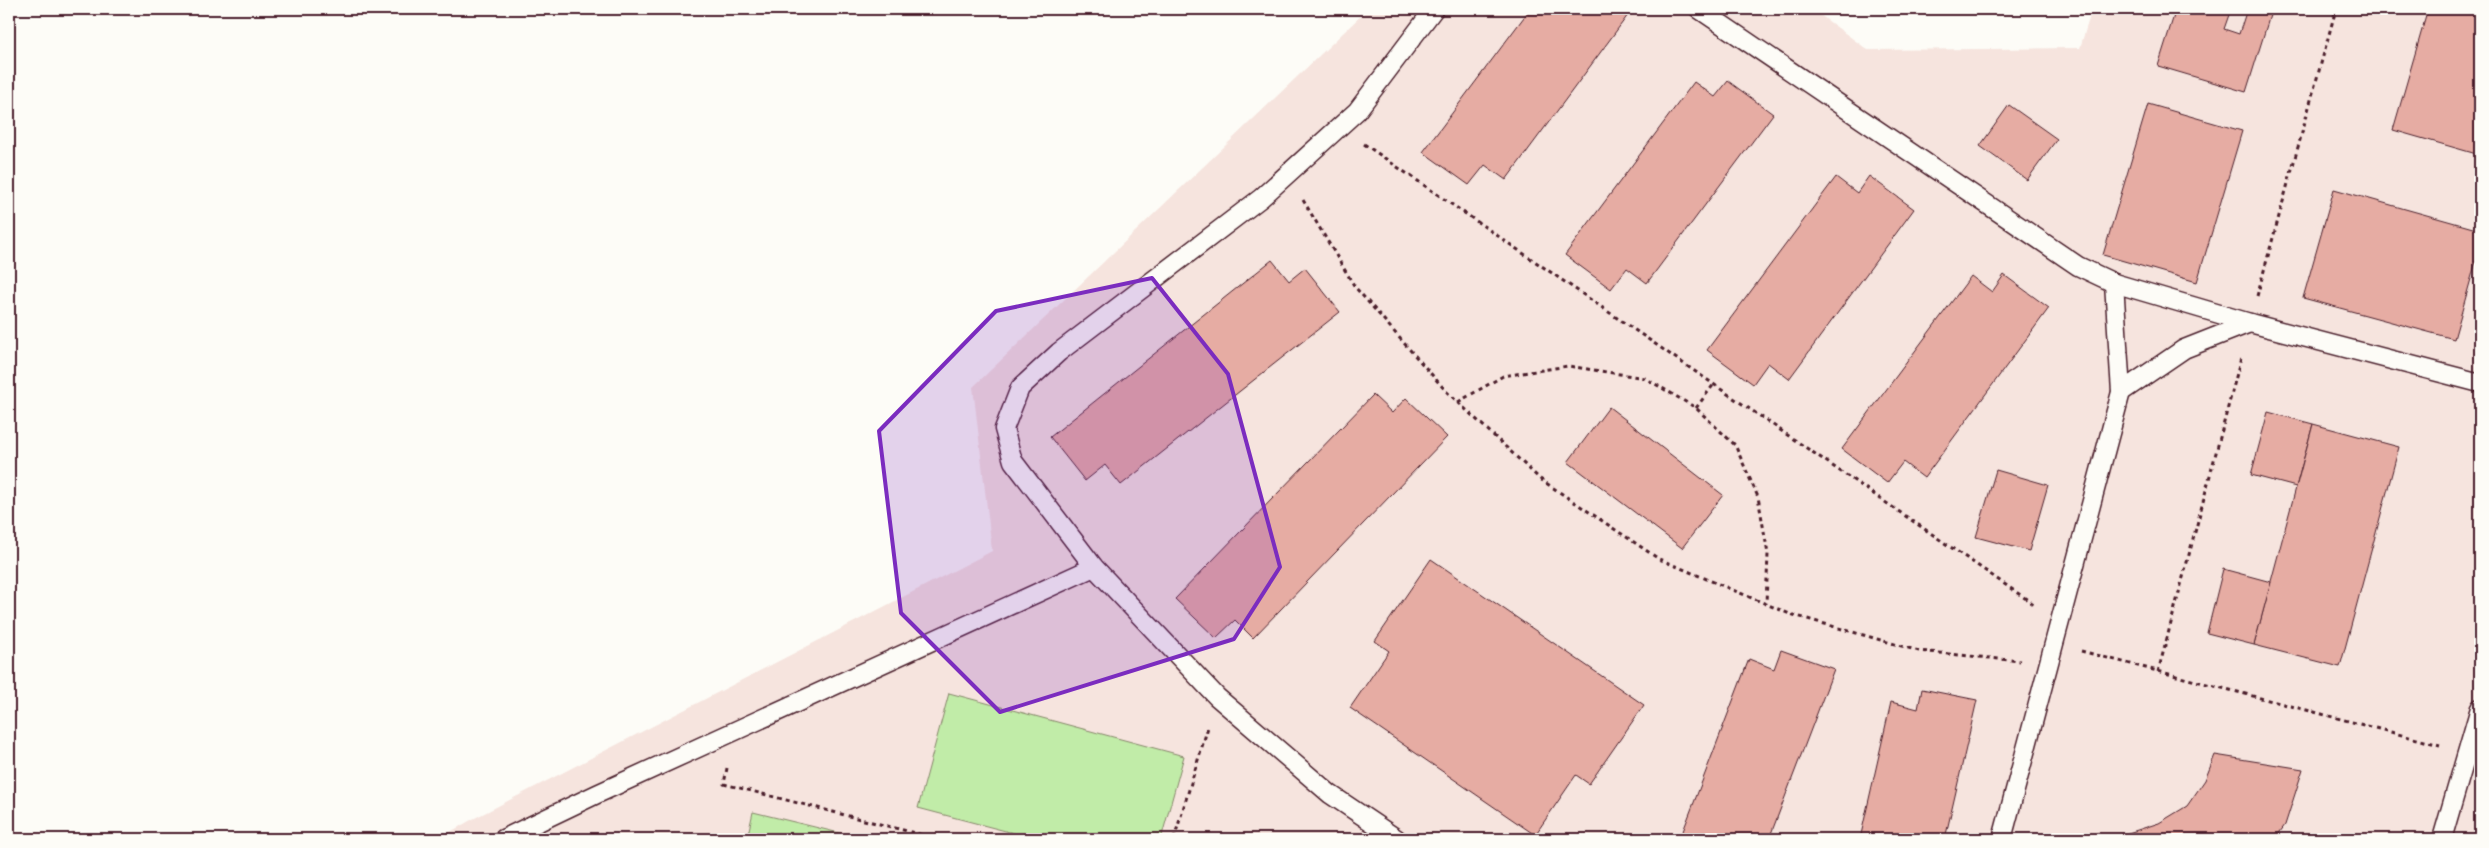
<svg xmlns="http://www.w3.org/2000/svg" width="2489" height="848" font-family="Kalam,sans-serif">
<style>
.built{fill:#f6e4de}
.green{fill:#c1eca8;stroke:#86866a}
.building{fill:#e6aca3;stroke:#4a1f2b}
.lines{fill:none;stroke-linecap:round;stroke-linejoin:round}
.lane-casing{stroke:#4a1f2b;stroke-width:21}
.path{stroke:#4a1f2b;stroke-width:3;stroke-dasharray:4 4;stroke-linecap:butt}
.lane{stroke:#fdfcf7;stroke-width:18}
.marked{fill:#7b2cbf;fill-opacity:0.2;stroke:#7b2cbf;stroke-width:4;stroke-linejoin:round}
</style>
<rect width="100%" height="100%" fill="#fdfcf7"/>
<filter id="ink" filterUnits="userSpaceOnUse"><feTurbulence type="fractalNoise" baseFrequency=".02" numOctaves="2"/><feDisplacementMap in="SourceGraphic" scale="10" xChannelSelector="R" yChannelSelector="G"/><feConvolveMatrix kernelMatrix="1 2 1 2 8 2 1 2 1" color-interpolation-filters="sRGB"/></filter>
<g filter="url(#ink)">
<!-- built -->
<polygon class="built" points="1368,9 1812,9 1868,50 2080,48 2092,9 2480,9 2480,839 438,839 471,820 992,551 973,387"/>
<!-- green -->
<g class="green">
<polygon points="949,693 1184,756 1161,839 1036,839 918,808"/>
<polygon points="753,812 864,839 747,839"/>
</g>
<!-- building -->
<g class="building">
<polygon points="1530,9 1628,9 1631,11 1506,180 1485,165 1469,185 1423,152"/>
<polygon points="2176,9 2231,9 2224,29 2239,34 2247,9 2271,12 2246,92 2158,66"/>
<polygon points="2428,9 2480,9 2480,155 2393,130"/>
<polygon points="1728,81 1773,114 1647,283 1627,268 1611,289 1565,255 1694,82 1715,97"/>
<polygon points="2148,104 2242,131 2197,282 2103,255"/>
<polygon points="2009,105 2057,139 2027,180 1980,146"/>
<polygon points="1869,176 1914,209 1789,379 1768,363 1753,384 1707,350 1836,177 1857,193"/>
<polygon points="2334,189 2480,230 2480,247 2454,339 2303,298"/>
<polygon points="1272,260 1289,281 1305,268 1340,312 1121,485 1105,465 1085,481 1050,437"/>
<polygon points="2004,275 2049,308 1924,478 1903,462 1887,483 1842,449 1971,276 1992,292"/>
<polygon points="1373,395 1392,413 1406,398 1447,437 1253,638 1235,620 1216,638 1175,599"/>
<polygon points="1609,407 1723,495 1682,548 1568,462"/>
<polygon points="2268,412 2313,424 2296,487 2251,475"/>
<polygon points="2313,424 2399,447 2340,667 2254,645"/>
<polygon points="1996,470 2048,485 2029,551 1976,537"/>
<polygon points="1431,559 1644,705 1589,784 1576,775 1535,835 1350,708 1389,651 1375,641"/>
<polygon points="2223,569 2271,582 2254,645 2207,633"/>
<polygon points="1781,650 1834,669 1769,839 1680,839 1749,659 1774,669"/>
<polygon points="1922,689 1977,700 1945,839 1860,839 1891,702 1918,709"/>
<polygon points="2215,755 2303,769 2285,825 2275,839 2072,839 2074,832 2119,836 2159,823 2187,806 2205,780"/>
</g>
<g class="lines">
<!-- lane casing -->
<g class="lane-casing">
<g id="lane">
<polyline points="1699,9 2078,266 2114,283 2250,323 2480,383"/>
<polyline points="2121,392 2184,349 2250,323"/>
<polyline points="503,839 597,794 1094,567"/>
<polyline points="1397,839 1330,794 1217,697 1094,567 1013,461 1004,429 1020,388 1059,352 1261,198 1357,111 1434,9"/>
<polyline points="2002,839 2121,392 2114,283"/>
<polyline points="2442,839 2480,708"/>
</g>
</g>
<!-- path -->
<g class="path">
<polyline points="1364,144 2035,605"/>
<polyline points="1303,200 1355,287 1446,391 1540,479 1659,559 1790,614 1919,651 2020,661"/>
<polyline points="2257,296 2336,9"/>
<polyline points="1458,402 1503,376 1568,366 1645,378 1696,408 1735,445 1758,497 1768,554 1766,604"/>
<polyline points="1696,408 1714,384"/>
<polyline points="2081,651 2440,745"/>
<polyline points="2158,672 2241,358"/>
<polyline points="727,768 724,784 938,839"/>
<polyline points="1174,839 1208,727"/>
</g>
<!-- lane -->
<use href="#lane" class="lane"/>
</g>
</g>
<!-- marked area -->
<path class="marked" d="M 1152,278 L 1228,374 L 1280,567 L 1234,639 L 1000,712 L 901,613 L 879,431 L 996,311 Z"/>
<!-- margin -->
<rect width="2489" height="848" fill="none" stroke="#fdfcf7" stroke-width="30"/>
<rect x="15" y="15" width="2459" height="818" fill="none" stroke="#4a1f2b" stroke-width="2" filter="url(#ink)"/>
</svg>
